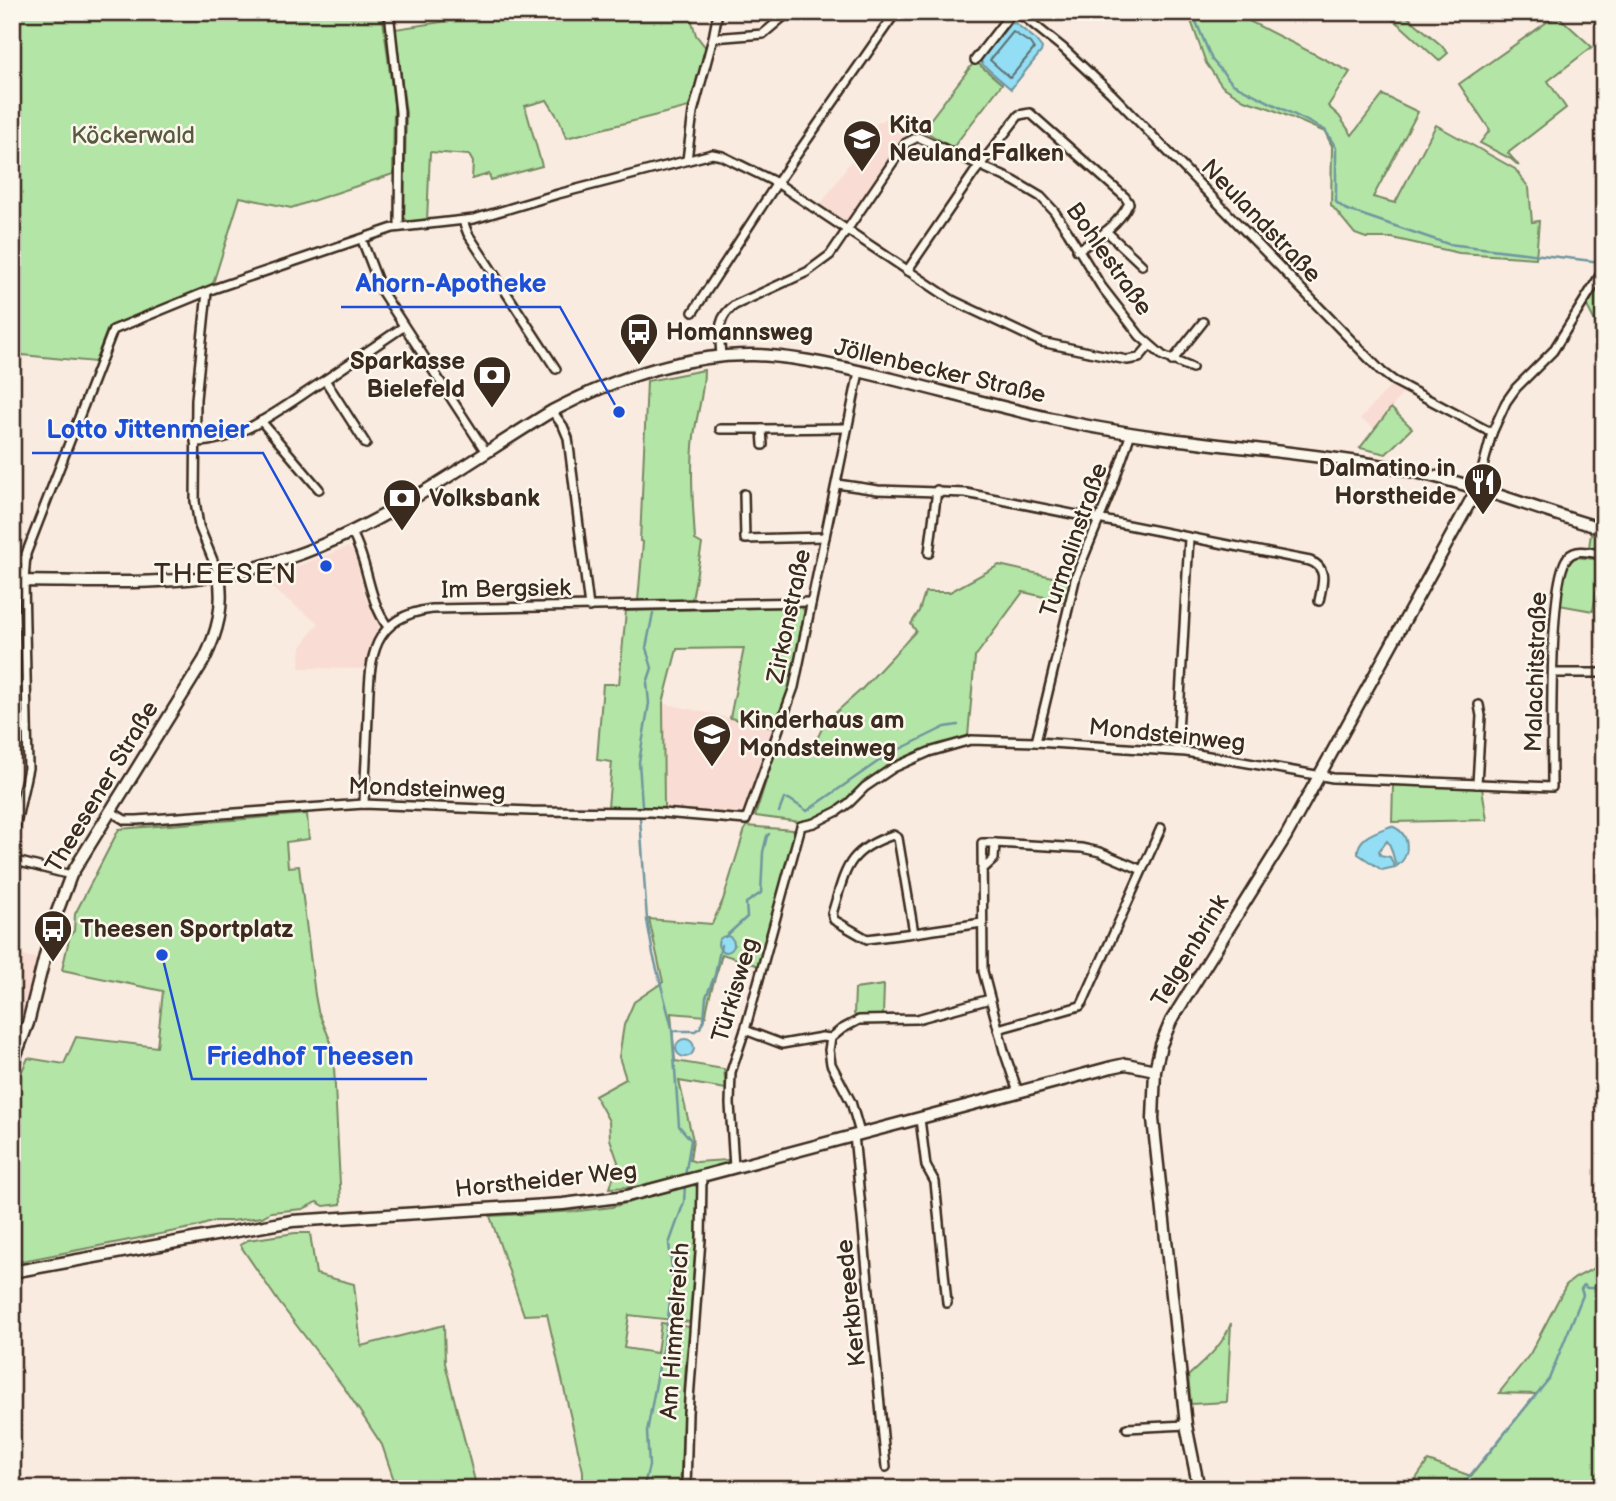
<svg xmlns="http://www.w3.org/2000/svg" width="1616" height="1501" font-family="'Balsamiq Sans',sans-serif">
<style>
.built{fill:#f9ddd4}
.green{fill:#b3e5a6;stroke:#778862;stroke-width:2}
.water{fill:#93def4;stroke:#70969e;stroke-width:2}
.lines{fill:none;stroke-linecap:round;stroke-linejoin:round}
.shore{stroke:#5e7274;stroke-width:2}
.stream{stroke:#70969e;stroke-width:2.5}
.street-casing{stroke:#3b2a1e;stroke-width:12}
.secondary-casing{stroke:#3b2a1e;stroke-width:15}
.street{stroke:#fbf7ec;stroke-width:7}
.secondary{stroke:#fbf7ec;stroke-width:10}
.labels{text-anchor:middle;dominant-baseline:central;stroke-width:5;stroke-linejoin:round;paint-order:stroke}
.poi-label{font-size:24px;font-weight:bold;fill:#3b2a1e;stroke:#fbf7ec;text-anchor:start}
.park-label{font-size:24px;fill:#595940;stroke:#fbf7ec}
.street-label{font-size:24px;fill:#3b2a1e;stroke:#fbf7ec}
.quarter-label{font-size:28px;letter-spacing:2px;fill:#3b2a1e;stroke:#fbf7ec}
.leader{fill:none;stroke:#1d4ed8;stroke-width:2.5}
.callout-dot{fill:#1d4ed8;stroke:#fbf7ec;stroke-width:2.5}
.callout-label{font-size:26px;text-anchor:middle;font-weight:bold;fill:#1d4ed8;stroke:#fbf7ec;stroke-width:5;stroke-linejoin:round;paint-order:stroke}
</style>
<rect width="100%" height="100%" fill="#faebe1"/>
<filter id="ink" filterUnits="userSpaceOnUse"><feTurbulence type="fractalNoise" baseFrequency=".0143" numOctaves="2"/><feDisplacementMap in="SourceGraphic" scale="14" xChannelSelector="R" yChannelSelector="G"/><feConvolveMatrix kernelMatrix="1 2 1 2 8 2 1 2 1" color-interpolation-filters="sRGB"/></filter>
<g filter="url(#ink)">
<!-- built -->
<g class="built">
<polygon points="887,118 912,134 904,139 848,221 841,222 819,207 877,123"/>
<polygon points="1391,385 1404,392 1375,429 1360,419"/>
<polygon points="347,547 354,552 366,598 379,624 378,630 368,650 365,669 299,668 301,647 318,623 269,586 277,574"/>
<polygon points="663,703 775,728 742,812 739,815 664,808"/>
<polygon points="12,953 36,958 25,1008 12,1036"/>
</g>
<!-- green -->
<g class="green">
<polygon points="12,12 382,12 394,104 393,174 291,208 240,197 211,290 107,330 95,362 12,354"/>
<polygon points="507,12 689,12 696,35 706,48 689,107 566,138 560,121 547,100 525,106 542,166 491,180 489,174 472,179 473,162 469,155 430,152 427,221 407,221 404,217 406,113 395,29"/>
<polygon points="1188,12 1237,12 1237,15 1350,72 1328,106 1339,116 1352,135 1383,95 1418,112 1373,197 1395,203 1436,125 1515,169 1529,188 1532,222 1539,221 1536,258 1459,253 1392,238 1366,238 1355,234 1331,205 1332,146 1325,132 1269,108 1244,100 1222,86 1206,63"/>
<polygon points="1381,12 1402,12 1441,45 1448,53 1439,61 1400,25"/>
<polygon points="1557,15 1592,47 1548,81 1566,108 1508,153 1519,166 1511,159 1480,143 1490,130 1459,84"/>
<polygon points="975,61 1002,84 954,146 950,146 926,132 926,125"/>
<polygon points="1604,279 1604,339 1587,306"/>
<path d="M 704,370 C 704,395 697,412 694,436 C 690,471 693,505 695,540 L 702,544 L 692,600 L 638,601 L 643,542 L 640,541 L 647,381 Z"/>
<polygon points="1391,408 1412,428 1386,454 1360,448"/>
<polygon points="1591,534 1604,538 1604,551 1589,547"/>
<polygon points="1575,557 1604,560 1604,592 1596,592 1593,611 1559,605 1566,567"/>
<polygon points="999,565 1070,581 1065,602 1023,592 975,657 968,736 919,752 890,765 862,785 847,802 812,820 801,822 755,816 777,746 803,751 818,737 825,722 862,689 916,631 911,624 919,611 925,592 950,592"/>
<polygon points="801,607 805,611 789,692 775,728 730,718 744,648 677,649 663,703 664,808 608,807 612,762 597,760 603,684 619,684 626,611"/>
<polygon points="1393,785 1482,788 1487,820 1392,822"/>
<polygon points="307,814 309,839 286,842 288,867 299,866 315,995 318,1011 333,1047 341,1204 324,1206 317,1202 303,1209 271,1212 262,1217 231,1221 215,1221 196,1227 12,1263 12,1092 28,1058 64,1064 76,1037 157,1047 163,991 62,970 70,935 74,931 75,914 119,829"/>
<path d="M 746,826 L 793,830 L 796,834 L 759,966 L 722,954 C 717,975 708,994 706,1016 L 671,1013 L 675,1061 L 724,1069 L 726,1089 L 679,1081 L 693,1140 L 690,1160 L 696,1162 L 727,1160 L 727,1166 L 653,1186 L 610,1188 L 618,1162 L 610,1139 L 609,1121 L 595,1096 L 626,1079 L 619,1057 L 624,1025 L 634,1002 L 663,982 L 649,919 L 712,924 L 723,900 Z"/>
<polygon points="884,985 883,1016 857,1017 854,1014 855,989"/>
<polygon points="691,1184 699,1187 700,1190 690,1322 629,1315 624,1348 657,1353 661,1323 690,1327 686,1359 680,1489 583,1489 583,1471 547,1314 524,1315 490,1216 578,1211 612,1207"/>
<polygon points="295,1233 310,1233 316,1274 354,1284 361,1346 444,1325 445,1363 477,1489 397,1489 382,1445 345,1389 278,1301 240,1245 248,1240"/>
<polygon points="1604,1263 1604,1342 1595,1354 1604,1364 1604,1489 1409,1489 1428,1461 1471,1476 1536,1394 1499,1393 1530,1354 1566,1285 1575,1278"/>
<path d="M 1231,1323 L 1227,1402 L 1191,1404 L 1188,1376 C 1205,1360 1223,1346 1231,1323 Z"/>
<polygon points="18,1460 22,1489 12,1489 12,1461"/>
</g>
<!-- water -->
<g class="water">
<polygon points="1015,23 1034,38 1042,48 1041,52 1011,89 982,64 981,59 1010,24"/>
<path d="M 1391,826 C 1410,832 1412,855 1397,866 C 1392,858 1393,847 1387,841 L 1379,851 L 1380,855 L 1390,857 L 1395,867 L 1382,870 L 1358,854 C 1356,837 1378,831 1391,826 Z"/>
<circle cx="726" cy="944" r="8"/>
<circle cx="685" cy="1048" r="9"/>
</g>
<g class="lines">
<!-- shore -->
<polygon class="shore" points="1013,32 1030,43 1034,49 1010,78 990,60"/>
<!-- stream -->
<g class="stream">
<polyline points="1192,12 1212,60 1233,84 1325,130 1336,148 1336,202 1345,209 1448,244 1601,262"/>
<polyline points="642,805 639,762 649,703 647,683 652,668 646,648 653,613"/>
<polyline points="779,812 784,799 789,799 807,811 886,756 945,727 958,725"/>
<polyline points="640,818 647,920 653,954 672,1028 679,1126 691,1140 685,1176"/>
<polyline points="725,937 747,917 746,903 761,893 763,852 767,836 769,834"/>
<polyline points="672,1031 695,1031 700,1028 704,1019 706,997 715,975 721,945"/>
<polyline points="668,1318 673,1276 669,1244 684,1202 685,1185"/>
<polyline points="643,1489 649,1466 647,1432 667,1323"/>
<polyline points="1459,1489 1549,1379 1583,1295 1581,1289 1584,1285 1587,1288 1595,1288 1604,1282"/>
</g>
<!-- street casing -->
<g class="street-casing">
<g id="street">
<polyline points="389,12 400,112 399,227"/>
<polyline points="1018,12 1063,48 1111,93 1382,372 1394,381 1492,433"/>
<polyline points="713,38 763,34 789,12"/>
<polyline points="975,60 1012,12"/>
<polyline points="687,160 693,112 713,38 718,12"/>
<polyline points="463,221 468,234 556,369"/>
<polyline points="1106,231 1142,265"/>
<polyline points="362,240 382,292 486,452"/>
<path d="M 907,271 L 974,173 L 1019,115 L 1030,113 L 1125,197 L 1129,203 C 1120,223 1096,241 1077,250"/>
<polyline points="207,292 196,399 195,501 199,526 219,575"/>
<polyline points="693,312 777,183 896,12"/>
<path d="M 721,357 C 720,336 715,318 735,305 L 807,272 L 830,255 L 906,143 L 918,137 L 1014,181 L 1041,197 L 1054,211 L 1068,232 L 1101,286 L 1140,336 L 1163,356 L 1192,368"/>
<polyline points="1172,361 1203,322"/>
<polyline points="552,411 563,426 568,438 589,607"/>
<polyline points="261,421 319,489"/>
<polyline points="720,429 762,429 763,445"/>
<polyline points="762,429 846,428"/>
<path d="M 195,442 C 244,441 285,405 325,380"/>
<polyline points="366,444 325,380 403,327"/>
<path d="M 837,484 L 878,490 L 966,493 L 1310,561 C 1329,568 1322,585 1319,601"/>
<polyline points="1477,489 1492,433 1506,402 1516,388 1553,351 1604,269"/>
<polyline points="744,494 745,539 825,537"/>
<path d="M 352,533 C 369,563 367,598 388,627"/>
<polyline points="929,553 937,490"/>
<polyline points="12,561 26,559"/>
<polyline points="1553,673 1604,673"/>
<polyline points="12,725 27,729"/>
<polyline points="1036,742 1076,576 1110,493 1131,433"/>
<polyline points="1177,751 1189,538"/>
<polyline points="1477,784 1481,716 1479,705"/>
<path d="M 364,804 C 365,775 367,745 368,716 C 370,664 367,617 432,609 L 811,602"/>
<polyline points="110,811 125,820 137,820 364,804 531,811 651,812 746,820 794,687 859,372"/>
<path d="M 893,835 L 898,838 L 914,933 L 867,939 L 834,920 L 832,914 C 846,869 846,851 893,835 Z"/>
<polyline points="12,842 28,768 24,581 26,554 113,330 213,289 393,228 474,219 558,194 712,154 722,156 777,183 952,300 1041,342 1127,360 1139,358 1149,346"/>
<polyline points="995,843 1082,848 1100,852 1142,870"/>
<polyline points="12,860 71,875"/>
<polyline points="982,870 994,859 995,843 982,843 983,971 1004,1051 1018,1092"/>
<polyline points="914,933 982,923"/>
<polyline points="998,1029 1080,1006 1083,1002 1161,828"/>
<polyline points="745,1030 782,1044 822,1037 831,1038"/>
<polyline points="920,1119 926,1166 935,1182 947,1303"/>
<polyline points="860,1133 851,1102 831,1064 829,1050 831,1038 842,1029 859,1020 917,1019 990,999"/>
<polyline points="854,1135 886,1467"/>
<path d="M 734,1167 L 730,1104 L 731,1072 L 745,1030 L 801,826 L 814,823 L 838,811 L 849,803 L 865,787 L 893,768 L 929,752 L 971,740 L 1036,742 L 1186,752 L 1333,778 L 1552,787 C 1552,749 1548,578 1568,557 C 1577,547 1592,553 1604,555"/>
<polyline points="1127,1428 1186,1425"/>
<polyline points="686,1489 688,1413 701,1239 702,1177"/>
</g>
</g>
<!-- secondary casing -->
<g class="secondary-casing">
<g id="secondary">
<path d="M 12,581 C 87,581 162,587 236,572 C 354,549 451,472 552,411 C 613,379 684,354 754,355 C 792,356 830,365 867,373 C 936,389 1003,409 1073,423 C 1181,445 1292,449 1401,469 C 1470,482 1536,510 1604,529"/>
<path d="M 12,1065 L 28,1023 L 54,920 L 71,875 L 204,660 C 218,631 224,607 219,575"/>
<polyline points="12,1272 292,1221 563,1204 627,1196 1112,1067 1126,1064 1155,1070"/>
<polyline points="1199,1489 1186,1425 1153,1119 1155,1070 1161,1045 1171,1021 1286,836 1477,489"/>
</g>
</g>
<!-- street -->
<use href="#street" class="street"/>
<!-- secondary -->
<use href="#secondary" class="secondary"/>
</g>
</g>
<!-- icons -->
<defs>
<g id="school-pin" transform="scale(2.0125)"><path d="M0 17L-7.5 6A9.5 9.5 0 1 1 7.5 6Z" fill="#3b2a1e" stroke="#fbf7ec"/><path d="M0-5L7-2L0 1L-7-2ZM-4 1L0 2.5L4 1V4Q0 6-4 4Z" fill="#fff"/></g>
<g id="bus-pin" transform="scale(2.0125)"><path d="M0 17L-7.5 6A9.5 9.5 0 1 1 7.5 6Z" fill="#3b2a1e" stroke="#fbf7ec"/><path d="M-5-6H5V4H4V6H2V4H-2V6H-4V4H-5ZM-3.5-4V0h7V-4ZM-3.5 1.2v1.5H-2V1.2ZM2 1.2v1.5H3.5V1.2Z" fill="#fff"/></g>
<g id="bank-pin" transform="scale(2.0125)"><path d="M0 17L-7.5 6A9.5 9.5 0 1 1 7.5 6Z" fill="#3b2a1e" stroke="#fbf7ec"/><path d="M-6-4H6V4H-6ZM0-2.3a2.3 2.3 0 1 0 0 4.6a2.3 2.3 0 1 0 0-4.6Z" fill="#fff"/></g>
<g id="restaurant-pin" transform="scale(2.0125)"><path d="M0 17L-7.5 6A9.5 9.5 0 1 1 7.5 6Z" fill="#3b2a1e" stroke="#fbf7ec"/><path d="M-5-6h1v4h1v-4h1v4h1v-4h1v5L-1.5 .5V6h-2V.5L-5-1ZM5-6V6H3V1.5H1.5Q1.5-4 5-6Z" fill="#fff"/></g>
</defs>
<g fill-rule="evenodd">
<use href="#school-pin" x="862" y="139"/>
<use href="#bus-pin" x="639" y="332"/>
<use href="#bank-pin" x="492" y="375"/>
<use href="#restaurant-pin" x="1483" y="482"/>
<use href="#bank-pin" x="402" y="498"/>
<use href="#school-pin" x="712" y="734"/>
<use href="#bus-pin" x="53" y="929"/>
</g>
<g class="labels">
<!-- poi labels -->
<g class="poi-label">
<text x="889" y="125">Kita<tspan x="889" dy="28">Neuland-Falken</tspan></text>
<text x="666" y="332">Homannsweg</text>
<text x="465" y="361" text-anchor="end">Sparkasse<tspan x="465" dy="28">Bielefeld</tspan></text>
<text x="1456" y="468" text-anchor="end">Dalmatino in<tspan x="1456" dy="28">Horstheide</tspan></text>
<text x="429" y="498">Volksbank</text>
<text x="739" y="720">Kinderhaus am<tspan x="739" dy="28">Mondsteinweg</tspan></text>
<text x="80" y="929">Theesen Sportplatz</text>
</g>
<!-- park labels -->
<g class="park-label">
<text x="133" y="135">Köckerwald</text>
</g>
<!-- street labels -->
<g class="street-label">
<text transform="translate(1261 221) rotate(46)">Neulandstraße</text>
<text transform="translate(1109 259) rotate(55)">Bohlestraße</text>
<text transform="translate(940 371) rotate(13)">Jöllenbecker Straße</text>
<text transform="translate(1074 540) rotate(-71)">Turmalinstraße</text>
<text transform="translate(506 589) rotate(-1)">Im Bergsiek</text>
<text transform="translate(789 616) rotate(-78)">Zirkonstraße</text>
<text transform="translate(1536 672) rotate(-88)">Malachitstraße</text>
<text transform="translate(1167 735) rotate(6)">Mondsteinweg</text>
<text transform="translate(102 787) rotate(-59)">Theesener Straße</text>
<text transform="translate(427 789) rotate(2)">Mondsteinweg</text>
<text transform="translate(1190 951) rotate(-59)">Telgenbrink</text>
<text transform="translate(735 990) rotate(-73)">Türkisweg</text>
<text transform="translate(546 1180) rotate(-6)">Horstheider Weg</text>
<text transform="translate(851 1303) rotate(-96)">Kerkbreede</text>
<text transform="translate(675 1331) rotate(-86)">Am Himmelreich</text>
</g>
<!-- quarter labels -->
<g class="quarter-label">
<text x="226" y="574">THEESEN</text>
</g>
</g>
<!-- callouts -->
<path class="leader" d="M619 412L560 307H341M326 566L263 453H32M162 955L192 1079H427"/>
<g class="callout-dot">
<circle cx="619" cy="412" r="7"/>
<circle cx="326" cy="566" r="7"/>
<circle cx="162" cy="955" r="7"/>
</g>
<g class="callout-label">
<text x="451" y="292">Ahorn-Apotheke</text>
<text x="148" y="438">Lotto Jittenmeier</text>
<text x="310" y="1065">Friedhof Theesen</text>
</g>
<!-- margin -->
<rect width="1616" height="1501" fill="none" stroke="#fbf7ec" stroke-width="42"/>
<rect x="21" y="21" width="1574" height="1459" fill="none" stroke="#3b2a1e" stroke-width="2.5" filter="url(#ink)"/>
</svg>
